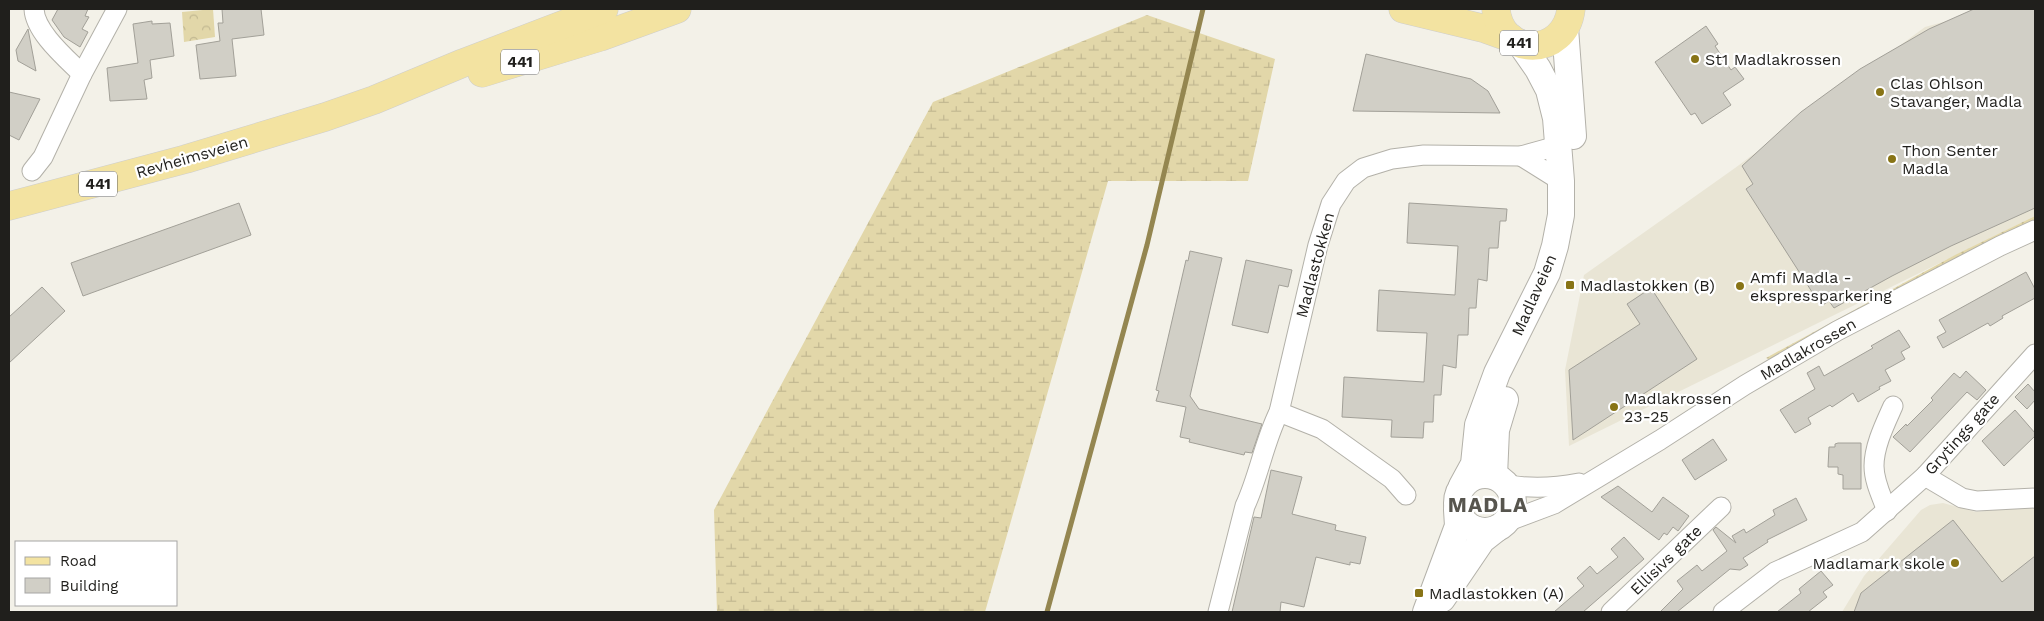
<svg xmlns="http://www.w3.org/2000/svg" width="2044" height="621" font-family="'Work Sans',sans-serif">
<style>
.built{fill:#e9e5d5}
.grass{fill:url(#grass-dots)}
.forest{fill:url(#forest-crowns)}
.wetland{fill:url(#wetland-marsh)}
.lines{fill:none;stroke-linecap:round;stroke-linejoin:round}
.stream{stroke:#948650;stroke-width:5}
.building{fill:#d1cfc6;stroke:#a2a098}
.minor-casing{stroke:#b3b1a9;stroke-width:21}
.secondary-casing{stroke:#b3b1a9;stroke-width:28}
.primary-casing{stroke:#cececd;stroke-width:29}
.minor{stroke:#fff;stroke-width:19}
.secondary{stroke:#fff;stroke-width:26}
.primary{stroke:#f3e3a1;stroke-width:28}
.poi-dot{fill:#887416;stroke:#fff;stroke-width:2}
.labels{text-anchor:middle;dominant-baseline:central;stroke-width:4.5;stroke-linejoin:round;paint-order:stroke}
.shield{fill:#fff;stroke:#636260;stroke-width:1}
.shield-label{font-size:15px;font-weight:bold;fill:#201f1c}
.poi-label{font-size:16px;fill:#201f1c;stroke:#fff;text-anchor:start}
.street-label{font-size:16px;fill:#201f1c;stroke:#fff}
.district-label{font-size:21px;font-weight:bold;letter-spacing:1px;fill:#57554e;stroke:#fff}
</style>
<defs>
<pattern id="grass-dots" width="8" height="8" patternUnits="userSpaceOnUse" patternTransform="scale(1.25)"><rect width="8" height="8" fill="#e2d7a9"/><path d="M2 2h.1M6 6h.1" fill="none" stroke="#c2b891" stroke-width="1.8" stroke-linecap="round"/></pattern>
<pattern id="forest-crowns" width="20" height="18" patternUnits="userSpaceOnUse" patternTransform="scale(1.25)"><rect width="20" height="18" fill="#e2d7a9"/><path d="M2 6a3 3 0 1 1 6 0M12 15a3 3 0 1 1 6 0" fill="none" stroke="#c2b891"/></pattern>
<pattern id="wetland-marsh" width="20" height="14" patternUnits="userSpaceOnUse" patternTransform="scale(1.25)"><rect width="20" height="14" fill="#e2d7a9"/><path d="M1 5h8M5 5V1M11 12h8M15 12V8" fill="none" stroke="#c2b891"/></pattern>
</defs>
<rect width="100%" height="100%" fill="#f3f1e8"/>
<!-- built -->
<g class="built">
<polygon points="1991,9 2035,9 2035,216 1569,446 1565,370 1584,275 1735,168 1925,27"/>
<polygon points="1943,503 1976,512 2035,506 2035,612 1842,612 1864,576 1921,510 1930,505"/>
</g>
<!-- grass -->
<polygon class="grass" points="2035,216 2035,223 1771,360 1766,358 1955,255"/>
<!-- forest -->
<polygon class="forest" points="213,9 215,37 184,42 182,12"/>
<!-- wetland -->
<polygon class="wetland" points="1147,15 1275,59 1248,181 1108,181 985,612 717,612 714,510 933,102"/>
<g class="lines">
<!-- stream -->
<polyline class="stream" points="1047,612 1147,245 1203,9"/>
</g>
<!-- building -->
<g class="building">
<polygon points="58,9 88,9 85,16 89,17 82,29 88,32 80,47 64,37 52,20"/>
<polygon points="222,9 261,9 264,35 232,39 236,76 200,79 196,45 220,41 218,23 223,23"/>
<polygon points="1974,9 2035,9 2035,208 1951,246 1892,276 1834,308 1829,301 1821,306 1746,189 1753,184 1742,166 1801,112 1860,69 1929,29"/>
<polygon points="152,21 152,24 170,23 174,56 150,60 152,78 144,80 147,99 110,101 107,68 138,63 133,24"/>
<polygon points="1706,26 1718,44 1715,46 1731,70 1735,67 1744,79 1723,93 1731,105 1702,124 1695,113 1691,115 1655,62"/>
<polygon points="28,29 36,71 18,61 16,50"/>
<polygon points="1366,54 1471,79 1488,91 1500,113 1353,111"/>
<polygon points="9,92 40,99 19,140 9,135"/>
<polygon points="239,203 251,235 83,296 71,263"/>
<polygon points="1409,203 1507,209 1506,221 1500,221 1498,248 1489,248 1487,281 1478,279 1476,308 1469,308 1468,335 1458,335 1456,368 1443,365 1441,395 1434,395 1433,422 1424,422 1423,438 1391,437 1392,420 1342,417 1344,377 1424,382 1427,333 1377,331 1379,290 1455,295 1458,246 1407,243"/>
<polygon points="1190,251 1222,258 1190,396 1199,409 1262,424 1252,453 1245,452 1244,455 1189,442 1190,439 1180,437 1186,407 1156,401 1159,391 1156,390 1186,260 1188,261"/>
<polygon points="1246,260 1292,270 1288,287 1279,285 1268,333 1232,325"/>
<polygon points="2026,272 2035,289 2035,298 2002,316 2003,318 1990,326 1988,323 1943,348 1937,337 1946,332 1939,320"/>
<polygon points="42,287 65,311 9,363 9,317"/>
<polygon points="1651,288 1697,359 1573,440 1569,370 1640,324 1627,304"/>
<polygon points="1899,330 1910,347 1901,352 1905,359 1885,370 1891,381 1879,387 1880,389 1858,402 1853,393 1832,407 1830,405 1808,418 1811,424 1795,433 1780,410 1815,389 1807,373 1819,366 1824,376 1873,348 1871,346"/>
<polygon points="1966,371 1986,390 1977,400 1967,392 1910,452 1893,437 1906,424 1907,426 1933,400 1931,398 1954,373 1960,378"/>
<polygon points="2028,384 2035,392 2035,400 2027,409 2015,397"/>
<polygon points="2015,410 2035,433 2035,436 2004,466 1982,441"/>
<polygon points="1713,439 1727,460 1695,480 1682,460"/>
<polygon points="1838,443 1861,443 1861,489 1843,489 1843,475 1838,474 1838,467 1828,467 1829,447 1835,447 1835,444"/>
<polygon points="1271,470 1302,477 1292,514 1336,525 1335,530 1366,537 1360,564 1350,562 1350,565 1316,557 1304,607 1281,602 1280,612 1232,612 1254,517 1261,518"/>
<polygon points="1618,486 1652,512 1663,497 1689,516 1678,531 1673,527 1667,535 1664,533 1659,540 1601,497"/>
<polygon points="1796,498 1807,520 1767,540 1768,542 1743,558 1748,565 1740,570 1730,569 1677,612 1660,612 1683,589 1677,581 1697,565 1702,571 1727,551 1713,530 1716,527 1736,543 1732,536 1744,529 1746,533 1775,515 1773,510"/>
<polygon points="1953,520 2002,582 2035,556 2035,612 1854,612 1861,593"/>
<polygon points="1624,537 1644,559 1583,612 1554,612 1584,586 1577,578 1590,566 1597,574 1618,557 1611,549"/>
<polygon points="1821,571 1833,585 1823,592 1827,597 1808,612 1777,612 1801,593 1799,589"/>
</g>
<g class="lines">
<!-- minor casing -->
<g class="minor-casing">
<g id="minor">
<path d="M 34,9 C 35,32 66,58 82,74"/>
<polyline points="1521,156 1561,181"/>
<polyline points="32,171 43,157 82,74 117,9"/>
<polyline points="1279,412 1322,429 1392,479 1406,495"/>
<polyline points="1925,476 1962,498 1977,501 2035,498"/>
<path d="M 1508,485 C 1533,489 1554,488 1579,483"/>
<path d="M 1887,511 C 1882,497 1874,482 1874,466 C 1874,446 1885,424 1893,406"/>
<polyline points="1506,522 1554,504 1660,440 1745,385 1837,331 2000,246 2035,230"/>
<path d="M 1218,612 L 1245,506 C 1259,476 1264,442 1279,412 L 1318,245 L 1331,204 L 1346,181 L 1363,168 L 1392,159 L 1424,155 L 1521,156 L 1557,146"/>
<polyline points="1611,612 1721,507"/>
<polyline points="1723,612 1775,572 1862,532 1925,476 2035,354"/>
</g>
</g>
<!-- secondary casing -->
<g class="secondary-casing">
<g id="secondary">
<polyline points="1565,28 1573,136"/>
<circle cx="1485" cy="503" r="28"/>
<polyline points="1494,476 1496,430 1505,400"/>
<polyline points="1462,486 1474,464 1478,425 1497,373 1547,273 1555,246 1561,215 1561,181 1556,118 1549,90 1538,69 1520,43"/>
<polyline points="1442,599 1482,540 1496,529"/>
<polyline points="1426,612 1458,526 1457,510"/>
</g>
</g>
<!-- primary casing -->
<g class="primary-casing">
<g id="primary">
<polyline points="1403,9 1486,29 1511,38"/>
<path d="M 1496,9 C 1500,58 1565,58 1571,9"/>
<polyline points="482,73 600,37 677,9"/>
<polyline points="9,206 186,159 325,117 374,100 463,63 604,9"/>
</g>
</g>
<!-- minor -->
<use href="#minor" class="minor"/>
<!-- secondary -->
<use href="#secondary" class="secondary"/>
<!-- primary -->
<use href="#primary" class="primary"/>
</g>
<!-- markers -->
<g class="poi-dot">
<circle cx="1695" cy="59" r="5"/>
<circle cx="1880" cy="92" r="5"/>
<circle cx="1892" cy="159" r="5"/>
<rect x="1565" y="280" width="10" height="10" rx="2.5"/>
<circle cx="1740" cy="286" r="5"/>
<circle cx="1614" cy="407" r="5"/>
<circle cx="1955" cy="563" r="5"/>
<rect x="1414" y="588" width="10" height="10" rx="2.5"/>
</g>
<g class="labels">
<!-- shield labels -->
<g class="shield">
<rect x="1500" y="30.5" width="38" height="25" rx="4"/>
<rect x="501" y="49.5" width="38" height="25" rx="4"/>
<rect x="79" y="171.5" width="38" height="25" rx="4"/>
</g>
<g class="shield-label">
<text x="1519" y="43">441</text>
<text x="520" y="62">441</text>
<text x="98" y="184">441</text>
</g>
<!-- poi labels -->
<g class="poi-label">
<text x="1705" y="59">St1 Madlakrossen</text>
<text x="1890" y="83">Clas Ohlson<tspan x="1890" dy="18">Stavanger, Madla</tspan></text>
<text x="1902" y="150">Thon Senter<tspan x="1902" dy="18">Madla</tspan></text>
<text x="1750" y="277">Amfi Madla -<tspan x="1750" dy="18">ekspressparkering</tspan></text>
<text x="1580" y="285">Madlastokken (B)</text>
<text x="1624" y="398">Madlakrossen<tspan x="1624" dy="18">23-25</tspan></text>
<text x="1945" y="563" text-anchor="end">Madlamark skole</text>
<text x="1429" y="593">Madlastokken (A)</text>
</g>
<!-- street labels -->
<g class="street-label">
<text transform="translate(192 157) rotate(-16)">Revheimsveien</text>
<text transform="translate(1315 265) rotate(-75)">Madlastokken</text>
<text transform="translate(1534 295) rotate(-66)">Madlaveien</text>
<text transform="translate(1808 349) rotate(-30)">Madlakrossen</text>
<text transform="translate(1962 434) rotate(-48)">Grytings gate</text>
<text transform="translate(1666 560) rotate(-44)">Ellisivs gate</text>
</g>
<!-- district labels -->
<g class="district-label">
<text x="1488" y="504">MADLA</text>
</g>
</g>
<!-- border -->
<rect width="2044" height="621" fill="none" stroke="#201f1c" stroke-width="20"/>
<!-- legend -->
<rect x="15" y="541" width="162" height="65" fill="#ffffff" stroke="#a6a5a4"/>
<rect x="25" y="557" width="25" height="8" fill="#f3e3a1" stroke="#a6a5a4"/>
<text x="60" y="566" font-size="15" fill="#201f1c">Road</text>
<rect x="25" y="578" width="25" height="15" fill="#d1cfc6" stroke="#a6a5a4"/>
<text x="60" y="591" font-size="15" fill="#201f1c">Building</text>
</svg>
